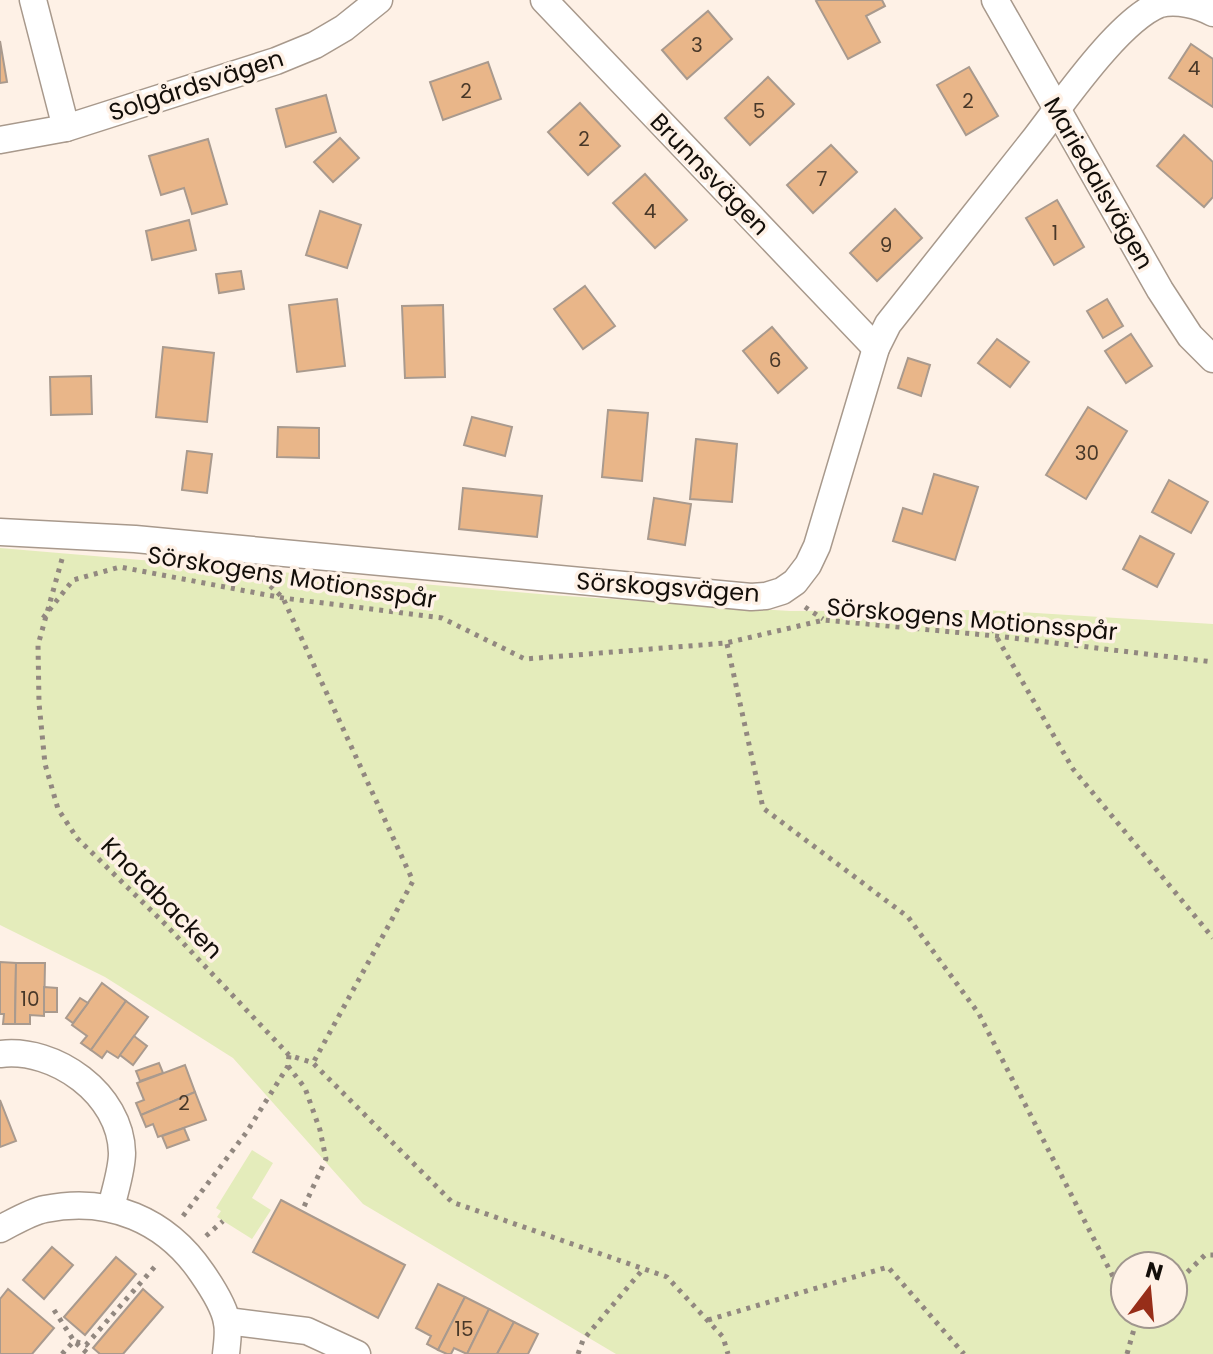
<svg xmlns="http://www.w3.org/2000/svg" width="1213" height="1354" font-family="Poppins,sans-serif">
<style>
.green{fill:#e4ecbb;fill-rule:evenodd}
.building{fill:#e9b689;stroke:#a99a8e;stroke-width:2}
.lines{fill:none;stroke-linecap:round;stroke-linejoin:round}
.street-casing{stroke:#a8998c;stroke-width:29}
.path{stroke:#928880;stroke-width:5;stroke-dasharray:4 6;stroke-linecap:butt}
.street{stroke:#fff;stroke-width:26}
.labels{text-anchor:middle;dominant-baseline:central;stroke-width:7;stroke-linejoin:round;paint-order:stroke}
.number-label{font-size:20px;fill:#483829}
.street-label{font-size:24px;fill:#130e09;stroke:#fef1e6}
</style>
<rect width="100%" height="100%" fill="#fef1e6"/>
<!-- green -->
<g class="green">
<path d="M 0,548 L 551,595 L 790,611 L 987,610 L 1213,624 L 1213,1354 L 616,1354 L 363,1204 L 233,1058 L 105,977 L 0,925 ZM 1125,1266 L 1173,1266 L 1173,1314 L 1125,1314 Z"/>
<polygon points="252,1150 273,1163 252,1198 271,1210 252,1239 217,1217 221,1211 216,1208"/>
</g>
<!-- building -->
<g class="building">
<polygon points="818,0 882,0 885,6 866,16 880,42 848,59 816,1"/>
<polygon points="708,11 732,39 687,79 662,50"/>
<polygon points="0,41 7,82 0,83"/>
<polygon points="1191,44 1213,59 1213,107 1169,78"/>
<polygon points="488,62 501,99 443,120 430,82"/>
<polygon points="969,67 998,116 966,135 937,85"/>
<polygon points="768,77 794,104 750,145 725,118"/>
<polygon points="326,95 336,132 286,147 276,109"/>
<polygon points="580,103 620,146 588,175 548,132"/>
<polygon points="1184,135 1213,162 1213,197 1204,207 1157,166"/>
<polygon points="340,138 359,158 333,182 314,162"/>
<polygon points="208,139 227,204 192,214 184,188 161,195 149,156"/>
<polygon points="831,145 857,172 813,213 787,185"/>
<polygon points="645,174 687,220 655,248 613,203"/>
<polygon points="1057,200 1084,247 1054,265 1026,218"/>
<polygon points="895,209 922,238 877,281 850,253"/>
<polygon points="320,211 361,225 347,268 306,255"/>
<polygon points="189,220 196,250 152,260 146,231"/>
<polygon points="241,271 244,289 219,293 216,274"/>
<polygon points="585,286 615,326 583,349 554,309"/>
<polygon points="337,299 345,366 297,372 289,305"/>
<polygon points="1107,299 1123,326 1103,338 1087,311"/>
<polygon points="443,305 445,377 405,378 402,306"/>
<polygon points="772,327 807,368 778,393 743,351"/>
<polygon points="1131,334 1152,366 1126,383 1105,351"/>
<polygon points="997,339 1029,362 1010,387 978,363"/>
<polygon points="163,347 214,353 207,422 156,417"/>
<polygon points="908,358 930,365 921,396 898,388"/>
<polygon points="91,376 92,414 51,415 50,377"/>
<polygon points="1088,407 1127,431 1086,499 1046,475"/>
<polygon points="608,410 648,413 642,481 602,477"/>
<polygon points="472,417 512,427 505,456 464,445"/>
<polygon points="278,427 319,428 319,458 277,457"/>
<polygon points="696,439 737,444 732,502 690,499"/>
<polygon points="187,451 212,454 207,493 182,490"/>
<polygon points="934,474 978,487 955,560 893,541 903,508 922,514"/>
<polygon points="1169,480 1208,502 1191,533 1152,512"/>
<polygon points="463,488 542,496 537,537 459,529"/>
<polygon points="654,498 691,504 685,545 648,539"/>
<polygon points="1140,536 1174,554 1157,587 1123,569"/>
<polygon points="0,962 16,963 15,1024 3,1024 4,1014 0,1014"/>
<polygon points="16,963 45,963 44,1016 30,1015 30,1024 15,1024"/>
<polygon points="102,983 126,1001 91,1050 81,1043 87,1036 72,1025"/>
<polygon points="44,987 57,988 57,1012 44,1012"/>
<polygon points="80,998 88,1003 73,1023 66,1018"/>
<polygon points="126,1001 148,1017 118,1058 107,1051 102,1058 91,1050"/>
<polygon points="134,1036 147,1046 133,1065 120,1055"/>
<polygon points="159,1063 163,1073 140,1081 136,1071"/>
<polygon points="185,1065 195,1092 141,1115 136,1103 144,1100 137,1083"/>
<polygon points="195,1092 206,1120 158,1137 153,1124 146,1127 141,1115"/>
<polygon points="0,1100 16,1141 0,1147"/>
<polygon points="184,1128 189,1140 167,1148 162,1136"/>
<polygon points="281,1200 405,1265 378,1318 253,1252"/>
<polygon points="52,1247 73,1265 44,1299 23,1280"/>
<polygon points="116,1257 136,1274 85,1335 64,1317"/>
<polygon points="438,1284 465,1297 438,1350 427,1344 431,1336 416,1328"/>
<polygon points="8,1289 54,1328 32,1354 0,1354 0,1299"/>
<polygon points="143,1289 163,1307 123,1354 100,1354 93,1348"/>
<polygon points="465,1297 489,1309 467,1354 454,1348 451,1354 447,1354 438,1350"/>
<polygon points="489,1309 514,1322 497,1354 467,1354"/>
<polygon points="514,1322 538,1334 528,1354 497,1354"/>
</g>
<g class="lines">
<!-- street casing -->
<g class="street-casing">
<g id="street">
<polyline points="33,0 66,128"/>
<polyline points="544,0 876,348"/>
<polyline points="995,0 1160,290 1190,336 1213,359"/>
<polyline points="0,140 66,128 276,61 315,45 344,28 379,0"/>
<path d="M 0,532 L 135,539 L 751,597 L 766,596 L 782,591 L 795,582 L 808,565 L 817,546 L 876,348 L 888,324 C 937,262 987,199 1036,137 C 1064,101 1119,20 1160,4 C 1177,0 1198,5 1213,13"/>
<path d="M 0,1054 C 55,1047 121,1094 122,1153 C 122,1170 115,1190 111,1208"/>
<path d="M 0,1229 C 14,1222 30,1212 45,1209 C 109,1196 166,1220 202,1273 C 211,1286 225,1307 227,1323 C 229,1332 227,1344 226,1354"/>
<polyline points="227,1321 307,1331 357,1354"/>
</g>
</g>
<!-- path -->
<g class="path">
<polyline points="62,559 38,645 39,703 45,764 58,809 77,838 166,925 289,1055 313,1063 452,1202 667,1277 723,1337 728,1354"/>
<polyline points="263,579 283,598 413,881 313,1063"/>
<polyline points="805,607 823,619"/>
<polyline points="987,610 996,636 1073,769 1213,938"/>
<polyline points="43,618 73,580 120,567 283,598 442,618 525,659 726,643 824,620 996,636 1213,662"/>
<polyline points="727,644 763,808 908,917 979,1014 1125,1300"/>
<polyline points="288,1066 305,1088 320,1130 326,1159 302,1211"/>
<polyline points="183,1216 246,1133 288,1066 289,1055"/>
<polyline points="206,1236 223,1221"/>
<polyline points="1173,1286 1205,1255 1213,1255"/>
<polyline points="54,1310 74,1341 88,1354"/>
<polyline points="1132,1314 1136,1322"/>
<polyline points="708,1320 888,1267 964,1354"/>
<polyline points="62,1354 74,1341 86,1345 158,1263"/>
<polyline points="578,1354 583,1340 644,1268"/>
<polyline points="1127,1354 1136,1322 1144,1314"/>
</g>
<!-- street -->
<use href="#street" class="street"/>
</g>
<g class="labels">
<!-- number labels -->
<g class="number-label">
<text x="697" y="45">3</text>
<text x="1194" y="68">4</text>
<text x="466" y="91">2</text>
<text x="968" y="101">2</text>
<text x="759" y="111">5</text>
<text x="584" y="139">2</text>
<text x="822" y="179">7</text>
<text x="650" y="211">4</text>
<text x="1055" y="233">1</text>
<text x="886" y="245">9</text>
<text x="775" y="360">6</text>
<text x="1087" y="453">30</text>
<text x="30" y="999">10</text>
<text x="184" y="1103">2</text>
<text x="464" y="1329">15</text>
</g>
<!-- street labels -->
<g class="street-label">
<text transform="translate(196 85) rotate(-18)">Solgårdsvägen</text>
<text transform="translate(710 174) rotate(46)">Brunnsvägen</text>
<text transform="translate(1099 183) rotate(60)">Mariedalsvägen</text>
<text transform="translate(292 577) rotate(9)">Sörskogens Motionsspår</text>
<text transform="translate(668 587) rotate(4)">Sörskogsvägen</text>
<text transform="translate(972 619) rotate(5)">Sörskogens Motionsspår</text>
<text transform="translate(162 898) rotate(45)">Knotabacken</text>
</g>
</g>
<!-- north arrow -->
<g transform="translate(1149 1290) rotate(16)"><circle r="38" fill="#fef1e6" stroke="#a0968e" stroke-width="2"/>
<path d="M0-6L14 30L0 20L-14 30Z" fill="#972e19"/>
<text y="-12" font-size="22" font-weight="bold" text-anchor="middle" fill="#130e09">N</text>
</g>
</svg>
